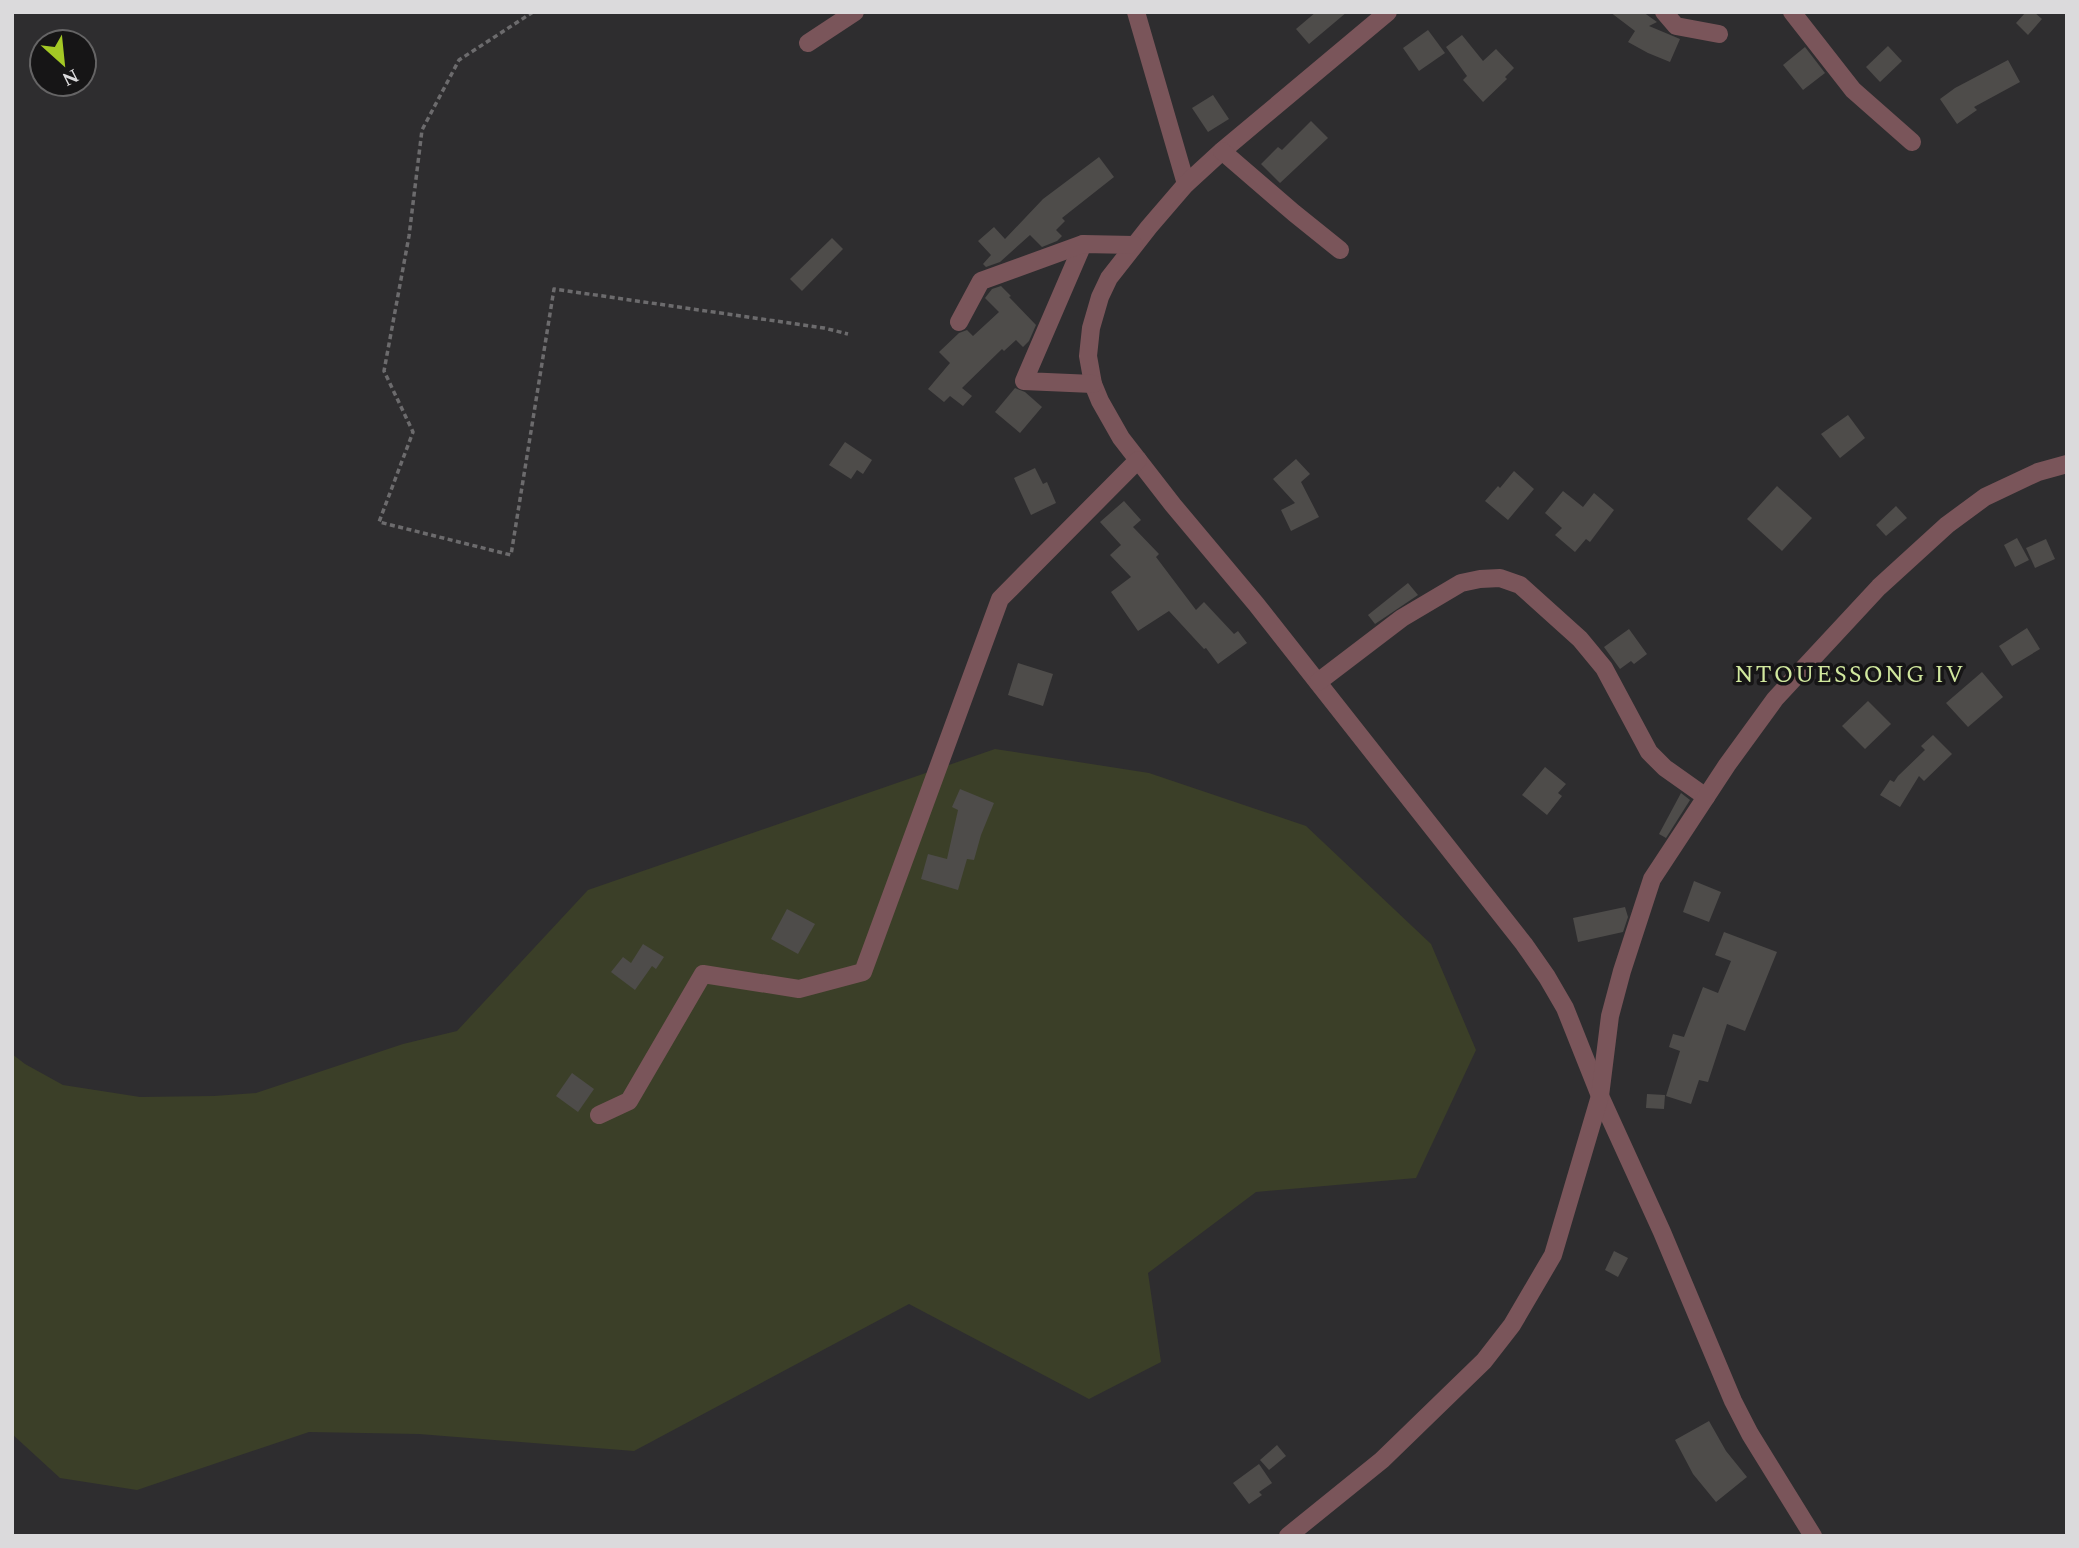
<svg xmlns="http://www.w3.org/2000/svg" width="2079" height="1548" font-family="Spectral,serif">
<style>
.green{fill:#3b3f28}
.building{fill:#4e4c4a}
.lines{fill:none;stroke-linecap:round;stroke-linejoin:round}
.path{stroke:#6c6b6d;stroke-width:3.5;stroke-dasharray:5 3.5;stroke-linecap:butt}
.minor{stroke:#7a555a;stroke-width:18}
.labels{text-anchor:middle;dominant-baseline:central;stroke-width:7;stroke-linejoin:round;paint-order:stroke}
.quarter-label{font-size:24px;letter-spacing:2px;fill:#d1e89e;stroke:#161516}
</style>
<rect width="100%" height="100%" fill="#2e2d2f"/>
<!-- green -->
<polygon class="green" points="995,749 1149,773 1306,826 1431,944 1476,1050 1416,1178 1256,1192 1148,1273 1161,1362 1089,1399 909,1304 634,1451 419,1434 309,1432 137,1490 60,1478 12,1434 12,1054 25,1064 63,1085 140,1097 214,1096 256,1093 403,1044 457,1031 588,890"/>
<!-- building -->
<g class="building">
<polygon points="1316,12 1347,12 1309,44 1296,29"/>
<polygon points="1610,12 1643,12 1657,22 1649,26 1680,39 1670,62 1648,53 1628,42 1635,31"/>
<polygon points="2026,12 2034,12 2042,19 2028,35 2016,23"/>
<polygon points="1428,30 1445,53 1419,71 1403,48"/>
<polygon points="1462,35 1483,61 1496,49 1514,68 1505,77 1507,79 1483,102 1463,80 1467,76 1446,47"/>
<polygon points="1888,46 1902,61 1880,82 1866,67"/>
<polygon points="1805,47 1825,73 1803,90 1783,65"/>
<polygon points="2008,60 2020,82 1974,107 1977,110 1957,124 1940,99 1955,88"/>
<polygon points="1213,95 1229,119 1208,132 1192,108"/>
<polygon points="1311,121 1328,138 1280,183 1261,164 1278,147 1282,150"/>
<polygon points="1099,157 1114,177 1062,218 1065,221 1056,230 1062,236 1057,241 1042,247 1030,235 1000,262 986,267 983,264 991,255 978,241 994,227 1005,239 1043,199"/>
<polygon points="832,238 843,249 802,291 790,279"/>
<polygon points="1001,286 1011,296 1009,297 1036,325 1029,341 1023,347 1016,340 1004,351 1002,349 962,388 972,396 963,406 950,396 944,402 928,389 950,363 939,352 959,333 967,330 973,336 999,312 985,298 992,289"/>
<polygon points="1015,388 1025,392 1042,407 1020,433 995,412"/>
<polygon points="1848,415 1865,438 1840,458 1821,434"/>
<polygon points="845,442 872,460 863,474 857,470 851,479 829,465"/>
<polygon points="1296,459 1310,474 1301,482 1319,517 1291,531 1281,510 1295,503 1273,479"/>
<polygon points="1035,468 1043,484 1047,482 1056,503 1031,515 1014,478"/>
<polygon points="1514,471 1534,489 1508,520 1485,501 1498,486 1500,488"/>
<polygon points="1777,486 1812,518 1782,551 1747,519"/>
<polygon points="1563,491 1583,507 1594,493 1614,510 1590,542 1586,539 1575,552 1555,535 1562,528 1545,513"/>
<polygon points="1124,501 1141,520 1133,527 1159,554 1156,557 1196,610 1204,602 1234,634 1238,631 1247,643 1218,664 1206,648 1204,649 1169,611 1138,631 1111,592 1131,577 1110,555 1121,545 1100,522"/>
<polygon points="1896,506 1907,518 1886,536 1876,525"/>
<polygon points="2017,538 2029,560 2015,567 2004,545"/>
<polygon points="2046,539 2055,559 2035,568 2026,548"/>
<polygon points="1408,583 1418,595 1375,624 1368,615"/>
<polygon points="2027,628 2040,649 2012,666 1999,646"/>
<polygon points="1629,629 1647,654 1634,664 1631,661 1620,669 1604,647"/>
<polygon points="1018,663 1053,674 1043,706 1008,695"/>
<polygon points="1982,672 2003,697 1968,727 1946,703"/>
<polygon points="1868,701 1891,724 1865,749 1842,726"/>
<polygon points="1933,735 1952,754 1924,781 1919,776 1900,807 1880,795 1890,780 1894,782 1898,776 1925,750 1921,746"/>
<polygon points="1545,767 1566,784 1558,793 1562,796 1547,815 1522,795"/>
<polygon points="960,789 994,803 981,835 974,860 967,859 958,890 921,879 928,854 947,859 958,810 952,807"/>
<polygon points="1681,793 1690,800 1666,838 1659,834"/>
<polygon points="1694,881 1721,892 1709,922 1683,912"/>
<polygon points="1625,907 1628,917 1623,932 1578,942 1573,918"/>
<polygon points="787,909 815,924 798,954 771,939"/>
<polygon points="1724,932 1777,952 1745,1031 1727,1024 1708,1082 1699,1080 1691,1104 1666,1096 1680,1051 1669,1047 1673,1034 1684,1037 1703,987 1718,993 1731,961 1715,955"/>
<polygon points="643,944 664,957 656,969 652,966 635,990 611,972 623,957 631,963"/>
<polygon points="572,1073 594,1089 578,1112 556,1096"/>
<polygon points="1647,1094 1665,1095 1664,1109 1646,1108"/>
<polygon points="1614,1251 1628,1258 1618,1277 1605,1270"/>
<polygon points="1709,1421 1726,1451 1747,1477 1716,1502 1693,1474 1675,1440"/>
<polygon points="1277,1445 1286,1456 1269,1470 1260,1460"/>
<polygon points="1259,1464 1272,1483 1259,1492 1262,1495 1249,1504 1233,1483"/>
</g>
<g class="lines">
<!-- path -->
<polyline class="path" points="533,12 459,60 422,130 409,236 384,371 413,432 379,522 511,555 554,289 824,328 848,334"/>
<!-- minor -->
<g class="minor">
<polyline points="1136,12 1186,184"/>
<polyline points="1388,12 1222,151 1186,184 1149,227 1109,278 1100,297 1091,328 1088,356 1093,384 1100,401 1121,438 1173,505 1256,604 1524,944 1547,977 1565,1008 1600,1096 1662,1232 1733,1401 1750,1434 1813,1536"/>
<polyline points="1664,12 1676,26 1719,34"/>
<polyline points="1792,12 1853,90 1912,142"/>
<polyline points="808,43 855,12"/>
<polyline points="1222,151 1294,213 1340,250"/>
<polyline points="1083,244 1024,381 1093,384"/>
<polyline points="959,322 981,281 1083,244 1134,245"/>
<polyline points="1318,682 1402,618 1461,583 1480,579 1500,578 1520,585 1580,639 1604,668 1649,752 1665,768 1706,797"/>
<polyline points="599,1115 629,1101 703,974 799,989 863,972 1000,599 1138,460"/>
<polyline points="1288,1536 1382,1460 1484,1361 1512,1325 1553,1255 1600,1096 1610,1016 1622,971 1652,879 1727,765 1775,699 1879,587 1947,525 1985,497 2038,472 2067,464"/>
</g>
</g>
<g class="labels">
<!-- quarter labels -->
<g class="quarter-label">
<text x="1850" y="675">NTOUESSONG IV</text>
</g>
</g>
<!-- border -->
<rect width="2079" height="1548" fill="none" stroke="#dbdadc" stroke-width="28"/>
<!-- north arrow -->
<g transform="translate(63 63) rotate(153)"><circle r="33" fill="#161516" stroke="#656465" stroke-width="2"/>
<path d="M0-5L12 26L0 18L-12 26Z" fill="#a4c825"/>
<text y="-10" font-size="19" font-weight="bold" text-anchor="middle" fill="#dbdadc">N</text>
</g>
</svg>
